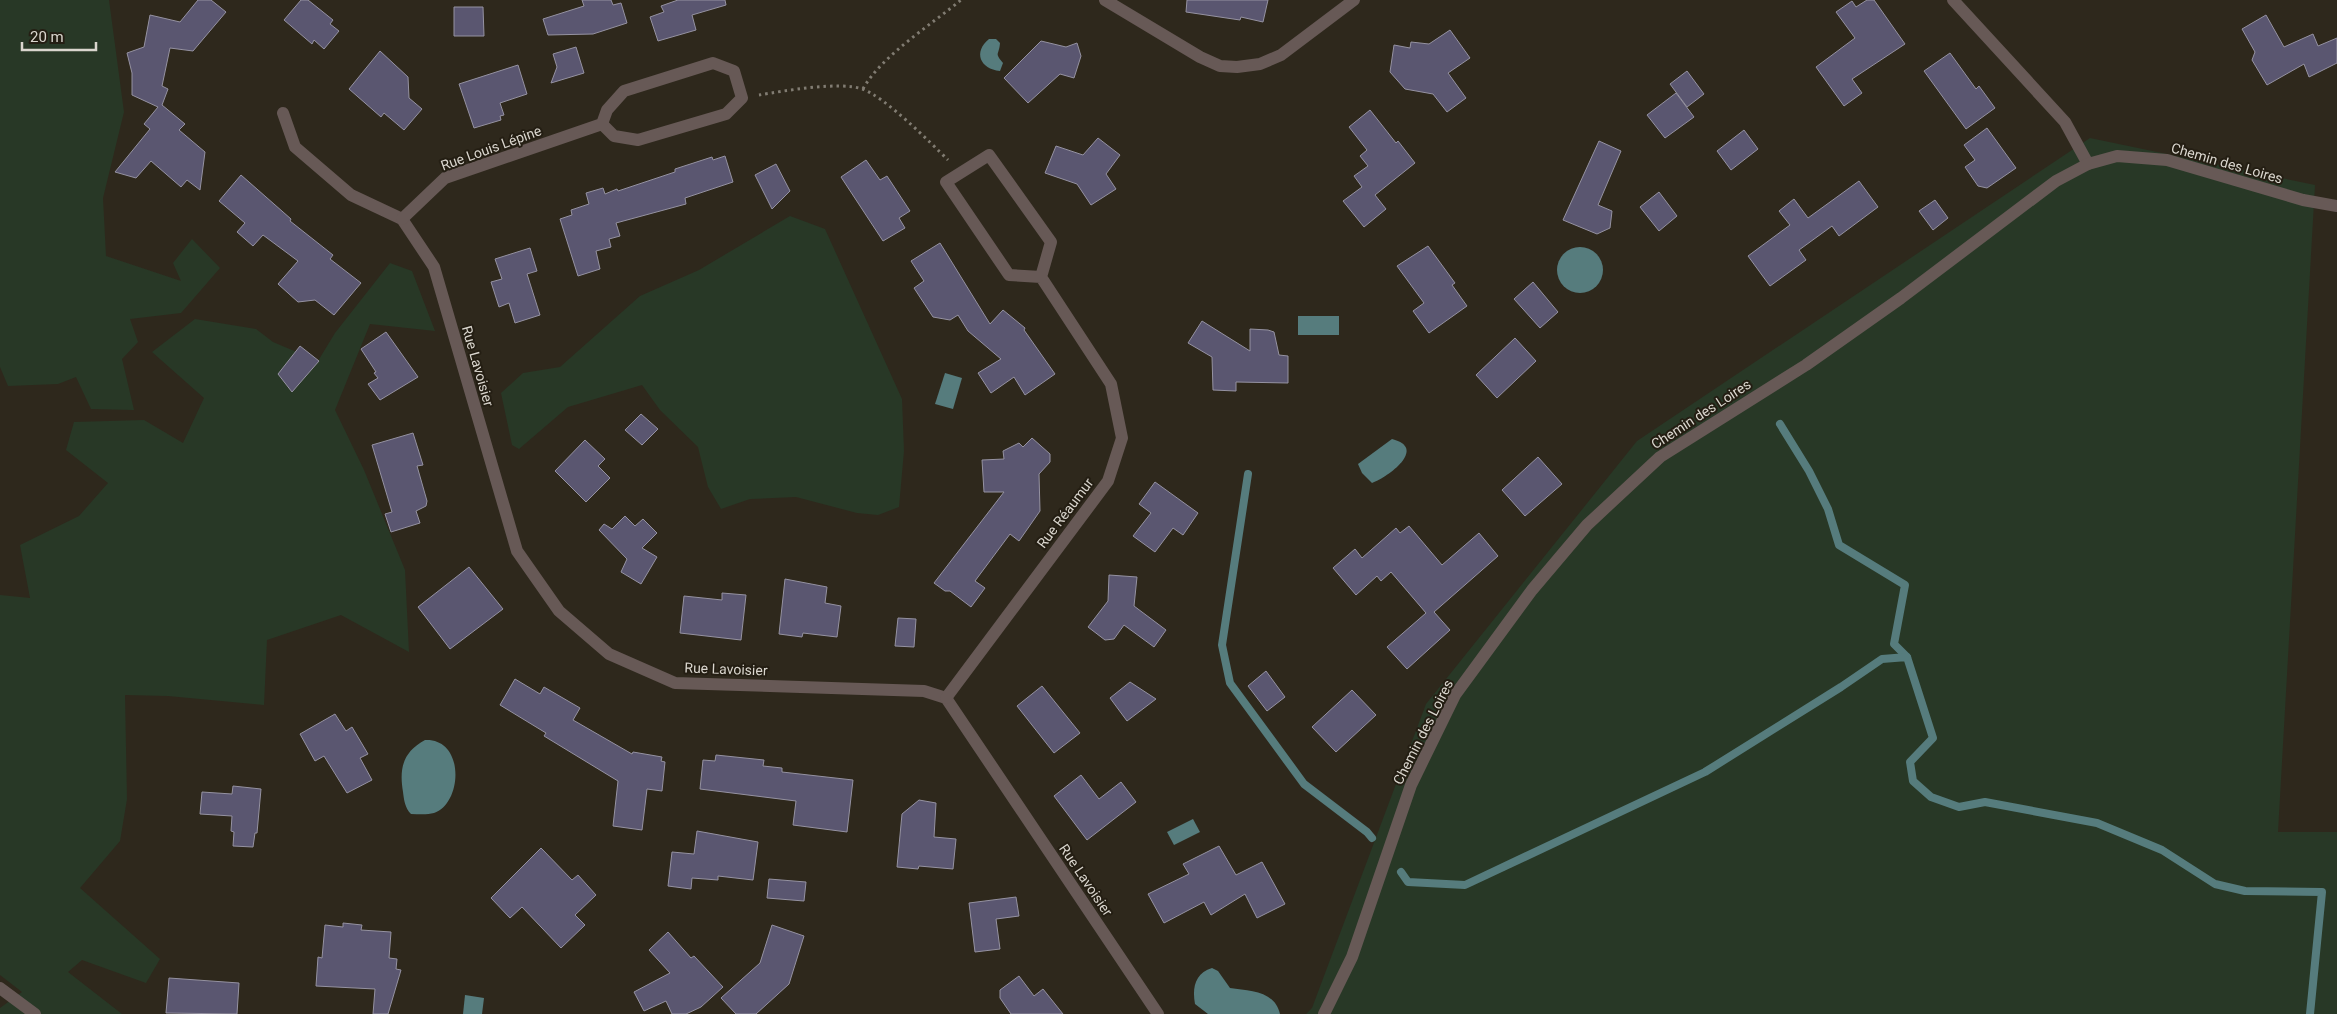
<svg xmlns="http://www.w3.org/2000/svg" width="2337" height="1014" font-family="Roboto,sans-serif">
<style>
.green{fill:#283826}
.water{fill:#567c7d}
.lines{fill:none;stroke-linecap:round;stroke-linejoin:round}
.stream{stroke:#567c7d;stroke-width:8}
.building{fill:#5a5670;stroke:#9592a1}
.path{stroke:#817c72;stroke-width:3;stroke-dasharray:2.5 4;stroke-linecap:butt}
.street{stroke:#675956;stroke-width:12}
.labels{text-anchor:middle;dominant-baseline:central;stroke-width:4;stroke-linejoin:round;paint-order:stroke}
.street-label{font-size:14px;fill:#dad6ce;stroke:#241e13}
</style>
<rect width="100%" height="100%" fill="#2e281c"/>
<!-- green -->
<g class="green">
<polygon points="0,0 109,0 124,112 103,198 106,256 181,281 173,263 192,239 220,268 181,313 130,319 138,342 122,359 134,410 91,409 76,377 58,384 8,386 0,367"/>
<polygon points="2090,138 2315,185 2278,832 2337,832 2337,1014 1306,1014 1312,1008 1426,704 1637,441"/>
<polygon points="790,216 825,229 902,399 904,451 899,507 878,515 857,513 796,497 750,499 721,509 708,487 698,447 660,410 642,385 568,407 519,449 512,445 501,393 523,373 560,367 640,296 699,270"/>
<polygon points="390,263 412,271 435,331 370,324 335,410 364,470 405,570 409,652 341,615 267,640 264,705 168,696 125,695 127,799 120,841 80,888 160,959 146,983 82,960 68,972 122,1014 0,1014 0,1008 22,992 0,975 0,595 30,598 20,545 79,516 108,483 66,450 74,422 144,420 183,443 204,398 152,352 195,319 256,329 273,342 318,361 335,333"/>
</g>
<!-- water -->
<g class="water">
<path d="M 989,39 L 996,39 L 1000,43 C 999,56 994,52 1003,63 L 1000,71 C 980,69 973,52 989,39 Z"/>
<circle cx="1580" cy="270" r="23"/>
<rect x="1298" y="316" width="41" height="19"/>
<polygon points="945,373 962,378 953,409 935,404"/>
<path d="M 1392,439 C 1428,448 1388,477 1372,483 L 1362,473 L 1358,464 Z"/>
<path d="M 425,740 C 465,738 463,803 434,813 C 427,815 418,814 411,814 C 405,808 404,800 403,792 C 399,768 403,752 425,740 Z"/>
<polygon points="1193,819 1200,832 1174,845 1167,832"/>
<path d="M 1212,968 L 1218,971 L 1230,988 C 1250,991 1274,990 1280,1014 L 1208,1014 L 1195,1004 C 1192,988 1195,973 1212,968 Z"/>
<polygon points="465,995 484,998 482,1014 463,1014"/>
</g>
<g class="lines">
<!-- stream -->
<g class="stream">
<polyline points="1780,424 1809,471 1828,509 1839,545 1905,585 1894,644 1907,657"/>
<polyline points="1248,474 1222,645 1230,683 1304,784 1367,832 1372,838"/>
<polyline points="1401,872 1408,882 1465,885 1705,772 1841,687 1882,659 1907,657 1933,738 1910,762 1913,781 1931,797 1959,807 1985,802 2097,823 2162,850 2215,884 2245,891 2322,892 2310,1014"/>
</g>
</g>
<!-- building -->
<g class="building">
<polygon points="198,0 211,0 226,12 193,51 170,48 162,86 168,89 162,105 185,124 179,130 205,152 200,190 187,180 181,187 151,161 136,178 115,172 150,129 144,124 158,107 132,95 132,73 127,53 144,47 150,15 180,22"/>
<polygon points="301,0 308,0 333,20 330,24 339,31 324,49 314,40 312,44 284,20"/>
<polygon points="582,0 611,0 613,5 621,3 627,23 593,34 548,35 543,19 584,6"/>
<polygon points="678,0 725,0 726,5 692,15 696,30 658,41 650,17 664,12 661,6"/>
<polygon points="1187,0 1268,0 1263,22 1241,17 1240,20 1186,12"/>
<polygon points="1867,0 1874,0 1905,44 1852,79 1862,93 1844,106 1816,67 1855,38 1836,12 1852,1 1856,7"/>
<polygon points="454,7 483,7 484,36 454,36"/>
<polygon points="2266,15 2284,47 2313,34 2318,46 2337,38 2337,63 2309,77 2304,64 2267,85 2252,60 2255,52 2242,29"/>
<polygon points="1450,30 1470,58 1448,73 1466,98 1447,112 1433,94 1405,89 1390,72 1394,45 1410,48 1411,42 1429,44"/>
<polygon points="1041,41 1066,47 1077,43 1081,56 1074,78 1060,74 1028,103 1004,78"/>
<polygon points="576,47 584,73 551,83 557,67 553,54"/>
<polygon points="380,51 408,77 409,98 422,109 404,130 384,113 381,117 349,89"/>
<polygon points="1950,53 1976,89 1979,86 1995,108 1966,129 1924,71"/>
<polygon points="518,65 527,94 500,103 504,115 500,116 501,120 474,128 459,84"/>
<polygon points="1687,71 1704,94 1687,107 1670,84"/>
<polygon points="1676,93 1694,117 1665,138 1647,115"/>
<polygon points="1370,110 1396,143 1398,141 1415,163 1375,195 1386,209 1364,227 1343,201 1362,187 1354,176 1368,166 1360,156 1367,150 1349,127"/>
<polygon points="1987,128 2016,168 1987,188 1978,186 1965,167 1975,160 1964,145"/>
<polygon points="1744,130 1758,149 1731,170 1717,151"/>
<polygon points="1098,138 1120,155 1106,174 1116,189 1091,205 1077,184 1045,173 1056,146 1083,155"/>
<polygon points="1599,141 1621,151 1598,205 1612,211 1610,228 1597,234 1563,220"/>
<polygon points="725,156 733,182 685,198 686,204 616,223 620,236 609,239 611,247 596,251 600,269 578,276 560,219 572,215 571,210 589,204 586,193 603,188 605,194 617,189 618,191 675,172 675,169 712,157 713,160"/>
<polygon points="866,160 880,180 887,176 910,211 899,218 905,228 883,241 841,177"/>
<polygon points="776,164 790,191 772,209 755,175"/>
<polygon points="241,175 291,219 290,221 333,255 330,259 361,283 334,315 315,300 298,302 278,284 298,261 263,235 253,246 237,232 245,223 219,201"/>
<polygon points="1859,181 1878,207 1839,236 1832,226 1799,250 1806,260 1770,286 1748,256 1790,225 1779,211 1794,199 1808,218"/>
<polygon points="1659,192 1677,216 1659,231 1640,207"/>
<polygon points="1935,200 1948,218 1933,230 1919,211"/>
<polygon points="940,243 990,324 1003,310 1025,328 1024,330 1055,374 1025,395 1014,377 991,393 978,373 1001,359 968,331 958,315 950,320 933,317 914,288 924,281 911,261"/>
<polygon points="1428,246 1455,283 1452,285 1467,306 1429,333 1413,311 1424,303 1397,266"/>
<polygon points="530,248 537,271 527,274 540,315 515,323 509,303 499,307 491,282 502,279 495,259"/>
<polygon points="1533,282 1558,312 1540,328 1514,299"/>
<polygon points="1202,321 1250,351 1250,329 1268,330 1274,332 1279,355 1288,356 1288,383 1236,382 1236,391 1213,390 1212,357 1188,343"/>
<polygon points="386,332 418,377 380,400 368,384 378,378 374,373 376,372 361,349"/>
<polygon points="1515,338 1536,361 1497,398 1476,375"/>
<polygon points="300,346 319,361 292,392 278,374"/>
<polygon points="641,414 658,429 642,445 625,430"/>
<polygon points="413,433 423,465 417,466 427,501 426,506 416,511 420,523 391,532 385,514 392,512 372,445"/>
<polygon points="1032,438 1050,454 1050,462 1039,474 1040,511 1019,541 1010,534 975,581 985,588 971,607 950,591 945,591 934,583 1004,492 984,492 982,460 1004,459 1003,451 1019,443 1023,447"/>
<polygon points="585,440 605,459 598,466 610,478 586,502 555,471"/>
<polygon points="1538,457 1562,484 1525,516 1502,490"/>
<polygon points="1155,482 1198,513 1183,535 1173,528 1155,552 1133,536 1151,513 1139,504"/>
<polygon points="625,516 635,526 643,519 657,533 642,548 657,557 641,584 621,572 627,559 599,530 604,524 612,529"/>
<polygon points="1409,526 1442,565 1479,533 1498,556 1434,612 1450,630 1407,669 1387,647 1426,613 1391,572 1381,581 1377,576 1356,595 1333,568 1355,549 1362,558 1396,528 1400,533"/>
<polygon points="469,567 503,609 450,649 418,607"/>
<polygon points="1109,575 1137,577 1134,606 1166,630 1154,647 1124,625 1114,639 1105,640 1088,627 1108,601"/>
<polygon points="785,579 827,587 825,603 841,606 837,637 803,633 802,637 779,634"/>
<polygon points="722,593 746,595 741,640 680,633 684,596 722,600"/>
<polygon points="898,618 916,619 914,647 895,646"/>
<polygon points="1266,671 1285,697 1267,711 1248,686"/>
<polygon points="515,679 540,694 544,687 580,708 573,720 632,754 633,752 662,757 661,761 665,762 662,791 647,789 642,830 613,826 618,781 544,736 546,733 500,705"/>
<polygon points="1130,682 1156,699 1127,721 1110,698"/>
<polygon points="1042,686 1080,733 1054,753 1017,706"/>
<polygon points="1352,690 1376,715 1336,752 1312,727"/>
<polygon points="335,714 346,731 352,727 368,754 360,758 372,780 347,793 324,756 315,761 300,734"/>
<polygon points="716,755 764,760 763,766 782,768 782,772 853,780 847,832 793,825 796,801 700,789 703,760 715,761"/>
<polygon points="1081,775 1099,799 1121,782 1136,802 1087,840 1054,796"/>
<polygon points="233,786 261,789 257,833 255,833 253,847 233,846 234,832 231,831 232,816 200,814 202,792 232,794"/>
<polygon points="919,800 936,803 934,837 956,839 953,869 919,866 918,869 897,867 902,814"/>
<polygon points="697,831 758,842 753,880 718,876 718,880 692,878 691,889 668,886 672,852 694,854"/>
<polygon points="1219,846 1236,875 1262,862 1285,904 1257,918 1245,894 1211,915 1204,902 1164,923 1148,894 1189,874 1183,864"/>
<polygon points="541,848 572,880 578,875 596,895 575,915 585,925 561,948 522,907 510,918 491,898"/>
<polygon points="769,879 806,882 804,901 767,898"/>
<polygon points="1016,897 1019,916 996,919 1000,949 975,952 969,903"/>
<polygon points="343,923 362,925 361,930 391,932 389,958 397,959 396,969 401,970 388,1014 373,1014 375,989 316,986 318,957 322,958 325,925 343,927"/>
<polygon points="772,925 804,936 789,984 756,1014 736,1014 721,998 760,963"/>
<polygon points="668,932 691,958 694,956 723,987 701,1007 686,1014 672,1014 666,1001 644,1011 634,992 670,973 649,950"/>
<polygon points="1019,976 1034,996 1043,989 1063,1014 1011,1014 1000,998 1000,990"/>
<polygon points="169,978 239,983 237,1014 166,1013"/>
</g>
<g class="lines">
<!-- path -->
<g class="path">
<path d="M 863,89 C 880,57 932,24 961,0"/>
<path d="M 759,95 C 783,91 840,81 862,89 C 884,96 931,143 948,160"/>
</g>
<!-- street -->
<g class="street">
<polyline points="1105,0 1200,57 1220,66 1237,67 1260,64 1281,55 1354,0"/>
<polyline points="1953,0 2065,122 2088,164"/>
<polyline points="283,113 295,147 351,195 402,219 434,267 517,551 559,611 609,654 675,683 924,691 946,698 1158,1014"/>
<polyline points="402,219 445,178 602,124 614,136 638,140 726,114 742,98 734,71 713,63 624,91 607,110 602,124"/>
<polyline points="946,698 1108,481 1122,438 1111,384 1041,277 1051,242 989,155 946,182 1009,275 1041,277"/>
<polyline points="0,988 35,1014"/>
<polyline points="1324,1014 1352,957 1411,785 1455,695 1532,590 1587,525 1660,457 1806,365 1901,298 2056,181 2088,164 2117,156 2167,160 2303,200 2337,206"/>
</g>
</g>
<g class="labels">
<!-- street labels -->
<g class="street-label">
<text transform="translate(491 148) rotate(-20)">Rue Louis Lépine</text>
<text transform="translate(2227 163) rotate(16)">Chemin des Loires</text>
<text transform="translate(478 366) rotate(74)">Rue Lavoisier</text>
<text transform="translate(1701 414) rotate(-33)">Chemin des Loires</text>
<text transform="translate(1065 513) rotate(-53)">Rue Réaumur</text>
<text transform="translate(726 669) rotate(2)">Rue Lavoisier</text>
<text transform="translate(1423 732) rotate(-63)">Chemin des Loires</text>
<text transform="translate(1086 880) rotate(56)">Rue Lavoisier</text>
</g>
</g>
<!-- scale -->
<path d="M22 42v8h74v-8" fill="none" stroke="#dad6ce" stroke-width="2.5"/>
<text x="30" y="42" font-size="15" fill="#dad6ce" stroke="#241e13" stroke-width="4" paint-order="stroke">20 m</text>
</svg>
